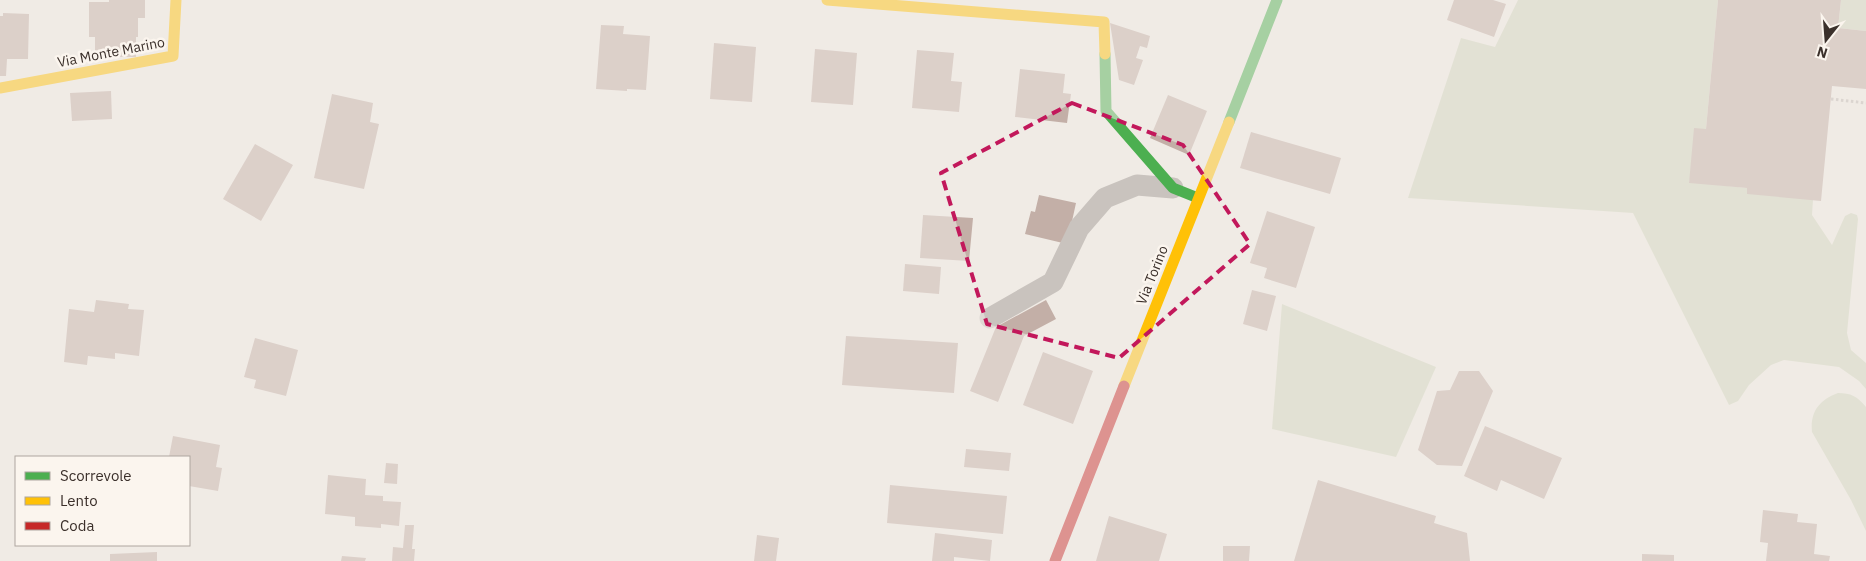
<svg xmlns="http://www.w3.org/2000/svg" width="1866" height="561" font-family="'IBM Plex Sans',sans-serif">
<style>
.green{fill:#d1d6bf}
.building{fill:#c3afa7}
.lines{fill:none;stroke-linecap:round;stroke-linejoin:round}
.path{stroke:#c2bbb6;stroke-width:3;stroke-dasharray:2.5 2.5;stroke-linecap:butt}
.street{stroke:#c9c3be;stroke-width:21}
.fast{stroke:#4caf50;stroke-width:11}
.slow{stroke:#ffc107;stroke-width:11}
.jam{stroke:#c62828;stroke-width:11}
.marked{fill:none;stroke:#c2185b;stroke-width:4;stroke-dasharray:10 6;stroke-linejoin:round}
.labels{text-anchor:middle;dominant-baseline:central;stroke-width:5;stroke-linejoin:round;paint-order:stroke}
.street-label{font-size:14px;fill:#3b302b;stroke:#fbf5ee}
</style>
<rect width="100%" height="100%" fill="#f0ebe5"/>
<!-- green -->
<g class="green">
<polygon points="1518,0 1718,0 1706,129 1689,182 1747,188 1813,200 1812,215 1832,245 1845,216 1851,213 1857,215 1858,219 1847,333 1851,350 1866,363 1866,389 1859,381 1839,367 1784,360 1771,365 1749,385 1738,401 1729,405 1633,213 1408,198 1461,38 1495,47"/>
<polygon points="1841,0 1866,0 1866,31 1838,28"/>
<polygon points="1282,304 1436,367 1396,457 1272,429"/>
<path d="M 1838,393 C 1851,393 1857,396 1866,407 L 1866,531 L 1851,500 L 1812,432 C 1810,412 1819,400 1838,393 Z"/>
</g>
<!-- building -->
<g class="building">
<polygon points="109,0 145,0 145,18 138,18 138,37 136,37 136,57 95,57 95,37 89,37 89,2 109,2"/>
<polygon points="1454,0 1493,0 1506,4 1494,37 1447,20"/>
<polygon points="1718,0 1841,0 1838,28 1866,31 1866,89 1832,86 1821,201 1747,194 1747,188 1689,183 1694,128 1706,129"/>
<polygon points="3,13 29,14 28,59 7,59 6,76 0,76 0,16 3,16"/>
<polygon points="1110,23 1150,36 1147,48 1140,46 1136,58 1143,60 1134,85 1119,80"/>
<polygon points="601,25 624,26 623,34 650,36 646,90 627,89 627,91 596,89"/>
<polygon points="714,43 756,47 752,102 710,99"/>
<polygon points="815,49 857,53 853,105 811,102"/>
<polygon points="917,50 954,53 951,81 962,82 959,112 912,108"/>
<polygon points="1020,69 1065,74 1063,93 1071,94 1067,123 1015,117"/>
<polygon points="111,91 112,119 72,121 70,93"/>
<polygon points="332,94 373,103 370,122 379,124 364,189 314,178"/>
<polygon points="1168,95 1207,111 1189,155 1150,138"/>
<polygon points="1251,132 1341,158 1330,194 1240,168"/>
<polygon points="255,144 293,165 261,221 223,199"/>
<polygon points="1039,195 1076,203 1067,244 1025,234 1031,211 1035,212"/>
<polygon points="1267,211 1315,227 1296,288 1264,278 1267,268 1250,263"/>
<polygon points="923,215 973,218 969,261 920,258"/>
<polygon points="905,264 941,267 939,294 903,291"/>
<polygon points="1252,290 1276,296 1267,331 1243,324"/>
<polygon points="96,300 129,304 128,309 144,310 139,356 115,353 115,359 88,356 87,365 64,362 69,309 94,312"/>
<polygon points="1046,300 1056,319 1024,336 998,402 970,391 996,327"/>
<polygon points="846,336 958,343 954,393 842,385"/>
<polygon points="255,338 298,350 286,396 254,388 256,380 244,377"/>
<polygon points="1043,352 1093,371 1073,424 1023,405"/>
<polygon points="1459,371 1479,371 1493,391 1462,466 1437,465 1418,450 1437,391 1450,390"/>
<polygon points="1485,426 1562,458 1544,499 1501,480 1497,491 1464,476"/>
<polygon points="173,436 220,445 216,467 222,468 218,491 189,486 189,457 169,457"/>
<polygon points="966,449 1011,453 1009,471 964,467"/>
<polygon points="386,463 398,464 397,484 384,483"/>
<polygon points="328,475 366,479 365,495 383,496 383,501 401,502 399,526 381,524 381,528 355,526 355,517 325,514"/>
<polygon points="1318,480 1436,516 1434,523 1467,533 1470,561 1294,561"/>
<polygon points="890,485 1007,496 1003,534 887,523"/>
<polygon points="1763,510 1798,514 1797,522 1817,524 1814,554 1830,556 1829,561 1766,561 1768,543 1760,542"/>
<polygon points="1109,516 1167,534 1159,561 1096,561"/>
<polygon points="405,525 414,525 412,549 415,549 414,561 392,561 393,547 403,548"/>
<polygon points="935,533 992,540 990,561 954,557 954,561 932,561"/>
<polygon points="757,535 779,538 776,561 754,561"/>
<polygon points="1223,546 1250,546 1249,561 1223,561"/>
<polygon points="157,552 157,561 110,561 110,554"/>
<polygon points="1642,554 1674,555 1674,561 1642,561"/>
<polygon points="342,556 366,558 365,561 341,561"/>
</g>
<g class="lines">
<!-- path -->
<polyline class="path" points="1831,99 1866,103"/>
<!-- street -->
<polyline class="street" points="990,318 1053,282 1079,228 1105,198 1137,185 1173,188"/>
<!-- fast -->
<g class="fast">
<polyline points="1105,54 1106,111 1173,188 1198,198"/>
<polyline points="1229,122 1277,0"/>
</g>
<!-- slow -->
<g class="slow">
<polyline points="827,0 1104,22 1105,54"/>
<polyline points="0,88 173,56 176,0"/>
<polyline points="1124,386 1229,122"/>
</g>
<!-- jam -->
<polyline class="jam" points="1055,561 1124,386"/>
</g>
<!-- marked area -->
<path d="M0 0H1866V561H0ZM 1072,103 L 1183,145 L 1250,244 L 1119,358 L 987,324 L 941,173 Z" fill="#f0ebe5" fill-opacity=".55" fill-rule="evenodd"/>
<path class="marked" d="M 1072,103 L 1183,145 L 1250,244 L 1119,358 L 987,324 L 941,173 Z"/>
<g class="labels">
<!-- street labels -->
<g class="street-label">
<text transform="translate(111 52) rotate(-11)">Via Monte Marino</text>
<text transform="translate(1152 275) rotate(-68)">Via Torino</text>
</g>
</g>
<!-- legend -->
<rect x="15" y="456" width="175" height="90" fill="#fbf5ee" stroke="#aea6a0"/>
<rect x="25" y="472" width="25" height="8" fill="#4caf50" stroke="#aea6a0"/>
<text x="60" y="481" font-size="15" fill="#3b302b">Scorrevole</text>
<rect x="25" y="497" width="25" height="8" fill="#ffc107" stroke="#aea6a0"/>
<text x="60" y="506" font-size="15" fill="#3b302b">Lento</text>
<rect x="25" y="522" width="25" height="8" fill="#c62828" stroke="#aea6a0"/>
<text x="60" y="531" font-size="15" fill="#3b302b">Coda</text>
<!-- north arrow -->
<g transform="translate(1826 40) rotate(197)" stroke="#fbf5ee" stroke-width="4" paint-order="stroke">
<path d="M0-4L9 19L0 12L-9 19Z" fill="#3b302b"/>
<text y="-8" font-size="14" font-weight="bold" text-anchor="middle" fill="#3b302b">N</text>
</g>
</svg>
